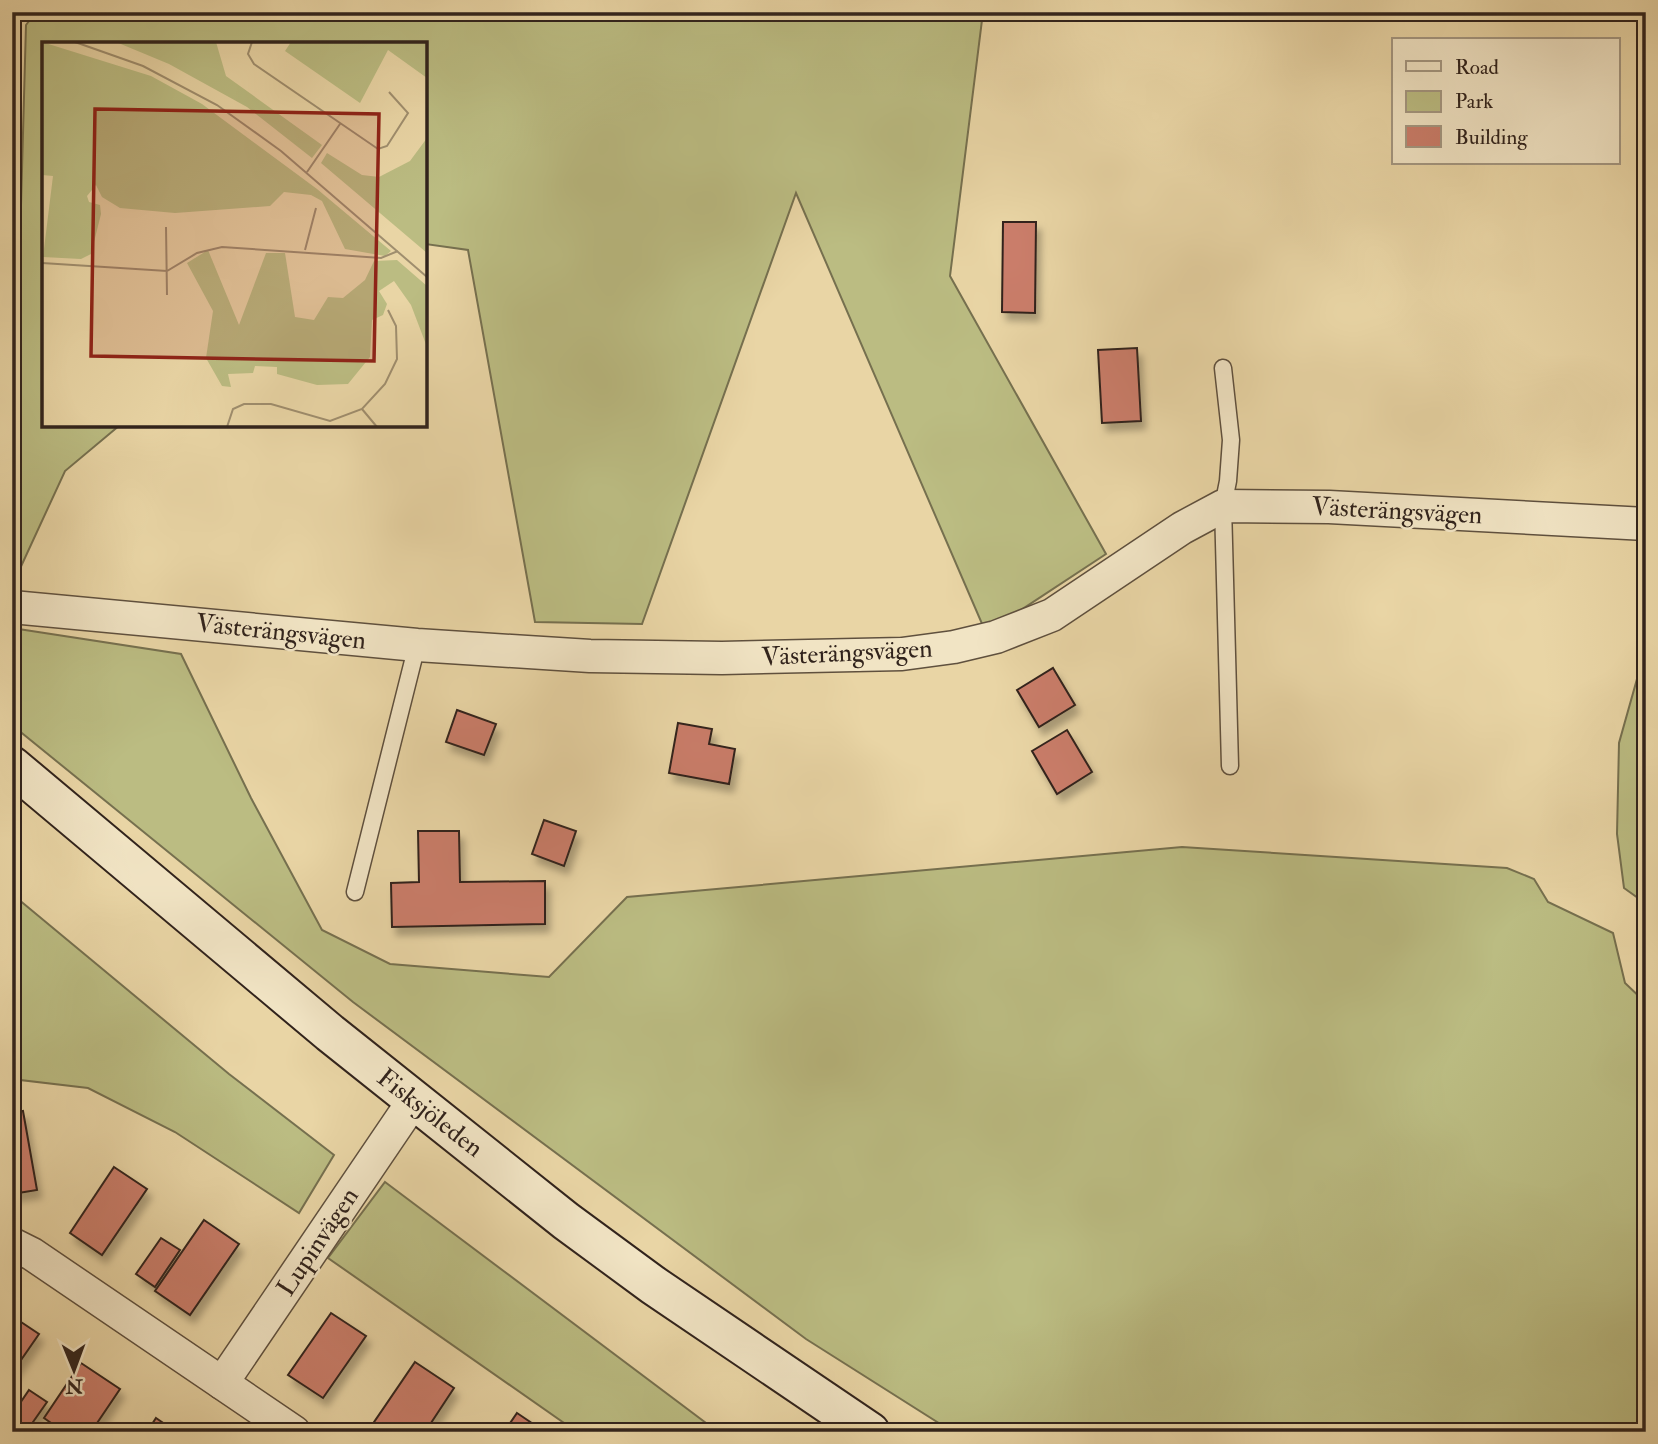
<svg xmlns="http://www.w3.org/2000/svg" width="1658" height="1444" font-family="'IM FELL Double Pica',serif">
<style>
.green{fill:#bbbc82;stroke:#76704f;stroke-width:2}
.building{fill:#ca7d6a;stroke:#31231c;stroke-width:2;filter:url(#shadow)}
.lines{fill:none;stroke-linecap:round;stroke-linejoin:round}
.lane-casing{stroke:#5f503e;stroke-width:19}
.street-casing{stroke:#5f503e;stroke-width:35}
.secondary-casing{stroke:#31231c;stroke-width:42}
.lane{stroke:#f1e4c4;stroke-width:16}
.street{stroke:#f1e4c4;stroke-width:32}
.secondary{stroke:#f1e4c4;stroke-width:38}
.labels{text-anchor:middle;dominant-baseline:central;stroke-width:5;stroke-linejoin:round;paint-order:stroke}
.street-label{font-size:26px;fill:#31231c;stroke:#f1e4c4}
.inset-road{fill:none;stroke:#9f8e6e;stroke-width:2}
.view{fill:#8f2418;fill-opacity:0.15;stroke:#8f2418;stroke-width:3.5}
.inset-edge{fill:none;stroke:#31231c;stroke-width:3.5}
</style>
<defs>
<filter id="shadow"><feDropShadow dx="4.5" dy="8" stdDeviation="3.5" flood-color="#0004"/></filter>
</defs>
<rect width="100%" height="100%" fill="#e9d5a5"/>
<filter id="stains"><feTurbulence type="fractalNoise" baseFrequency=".00286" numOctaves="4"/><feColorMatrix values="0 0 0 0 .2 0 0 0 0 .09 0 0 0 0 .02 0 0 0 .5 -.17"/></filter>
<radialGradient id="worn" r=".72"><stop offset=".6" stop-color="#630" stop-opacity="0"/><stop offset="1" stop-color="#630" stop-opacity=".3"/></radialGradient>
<!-- green -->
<g class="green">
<polygon points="36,12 983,12 950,276 1106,554 986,633 796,193 642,624 535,622 468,250 425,244 425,44 44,44 44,425 120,425 65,471 12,586 12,245 20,241 26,25"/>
<polygon points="12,628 181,654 251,798 322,930 390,964 549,977 627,897 1182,847 1507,868 1534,879 1548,902 1613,933 1625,983 1646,1003 1646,1432 953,1432 806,1339 353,1002 12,725"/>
<polygon points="1646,647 1646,898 1638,898 1624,888 1617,834 1619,743"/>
<polygon points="12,894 229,1074 334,1155 299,1213 175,1132 88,1088 12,1079"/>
<polygon points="385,1182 718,1432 577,1432 328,1258"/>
</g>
<!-- building -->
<g class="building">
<polygon points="1003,222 1036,222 1035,313 1002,312"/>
<polygon points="1137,348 1141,421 1102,423 1098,350"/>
<polygon points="1053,668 1075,705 1039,727 1017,690"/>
<polygon points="457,710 496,724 484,755 446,742"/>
<polygon points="678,723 712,729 709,744 735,749 729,784 669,773"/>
<polygon points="1067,730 1092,772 1057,794 1032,751"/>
<polygon points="544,820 576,831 564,866 532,854"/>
<polygon points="418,831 459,831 460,882 545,881 545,924 392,927 391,883 419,882"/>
<polygon points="23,1111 37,1190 12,1194 12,1113"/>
<polygon points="114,1167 147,1189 102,1255 70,1233"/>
<polygon points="204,1220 239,1244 190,1315 155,1291"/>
<polygon points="161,1238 180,1250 155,1287 136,1274"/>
<polygon points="331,1313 366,1336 323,1398 288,1375"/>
<polygon points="12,1316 39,1334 12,1373"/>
<polygon points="415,1362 454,1388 425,1432 369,1432 368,1431"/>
<polygon points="81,1363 120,1389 91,1432 64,1432 44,1418"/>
<polygon points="29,1390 47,1402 26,1432 20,1432 12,1427 12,1415"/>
<polygon points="517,1413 545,1432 504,1432"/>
<polygon points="156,1418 172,1429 170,1432 147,1432"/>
</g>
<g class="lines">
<!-- lane casing -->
<g class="lane-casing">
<g id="lane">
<polyline points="1223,368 1231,440 1228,481 1223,506 1230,766"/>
<polyline points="355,892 417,645"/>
</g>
</g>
<!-- street casing -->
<g class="street-casing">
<g id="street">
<polyline points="12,607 417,645 590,656 722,658 902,654 954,647 996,637 1052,615 1182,528 1223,506 1329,507 1646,524"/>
<polyline points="12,1244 32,1254 294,1432"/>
<polyline points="222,1383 414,1100"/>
</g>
</g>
<!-- secondary casing -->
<g class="secondary-casing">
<polyline id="secondary" points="12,766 330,1033 566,1221 653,1285 870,1432"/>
</g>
<!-- lane -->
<use href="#lane" class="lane"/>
<!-- street -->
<use href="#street" class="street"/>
<!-- secondary -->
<use href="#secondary" class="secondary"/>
</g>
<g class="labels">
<!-- street labels -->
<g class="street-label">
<text transform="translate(1397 511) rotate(3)">Västerängsvägen</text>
<text transform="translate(281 632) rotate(6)">Västerängsvägen</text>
<text transform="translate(847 653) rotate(-3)">Västerängsvägen</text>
<text transform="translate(430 1113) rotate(38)">Fisksjöleden</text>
<text transform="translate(318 1242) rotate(-56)">Lupinvägen</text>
</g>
</g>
<!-- overview -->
<g transform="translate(42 42)">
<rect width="385" height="385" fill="#e9d5a5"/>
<path d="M 0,0 L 109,34 L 160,62 L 275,147 L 349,209 L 343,214 L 303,207 L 280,159 L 269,153 L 242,150 L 228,164 L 133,171 L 78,166 L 60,155 L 54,143 L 45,154 L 47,160 L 58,163 L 59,172 L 49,212 L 39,217 L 1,215 L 11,134 L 0,133 ZM 74,0 L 174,0 L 184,34 L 280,103 L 270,116 L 205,65 L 127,22 ZM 249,0 L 385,0 L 385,36 L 346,8 L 318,61 L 243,9 ZM 385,96 L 385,211 L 279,121 L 285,111 L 320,133 L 337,135 L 368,119 ZM 166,208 L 197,283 L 224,211 L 243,211 L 253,275 L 272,278 L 286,255 L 301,256 L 323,238 L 332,219 L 355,218 L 385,244 L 385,305 L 369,263 L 352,239 L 337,249 L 345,262 L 341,273 L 330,278 L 328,315 L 306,342 L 275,343 L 235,332 L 235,325 L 213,324 L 211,331 L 186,332 L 189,345 L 180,344 L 164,316 L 171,269 L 145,221 Z" fill="#bbbc82"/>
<path class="inset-road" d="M 33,0 L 101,24 L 175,63 L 239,109 L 385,235M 210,0 L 206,12 L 212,22 L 336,107 L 345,104 L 366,71 L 347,50M 265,130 L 298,82M 124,185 L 125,253M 263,208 L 274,166M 0,221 L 125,229 L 155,211 L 180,205 L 339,216 L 356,209M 320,367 L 335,385M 185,385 L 191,367 L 202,362 L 229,362 L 288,379 L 320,367 L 343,342 L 355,317 L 354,284 L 346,268"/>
<path class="view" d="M 53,67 L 337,72 L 332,319 L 49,314 Z"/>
<rect width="385" height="385" class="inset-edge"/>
</g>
<!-- margin -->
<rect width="1658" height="1444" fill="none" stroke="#e9d5a5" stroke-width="42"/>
<rect x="14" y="14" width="1630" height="1416" fill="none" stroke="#31231c" stroke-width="3.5"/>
<rect x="21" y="21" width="1616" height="1402" fill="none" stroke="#31231c" stroke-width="2"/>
<!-- legend -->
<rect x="1392" y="38" width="228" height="126" fill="#f1e4c4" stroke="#a49781" stroke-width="2"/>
<rect x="1406" y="61" width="35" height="10" fill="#f1e4c4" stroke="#a49781" stroke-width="2"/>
<text x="1455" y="74" font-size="21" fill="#31231c">Road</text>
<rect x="1406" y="91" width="35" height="21" fill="#bbbc82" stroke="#a49781" stroke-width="2"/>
<text x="1455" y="108" font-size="21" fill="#31231c">Park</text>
<rect x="1406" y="126" width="35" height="21" fill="#ca7d6a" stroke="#a49781" stroke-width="2"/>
<text x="1455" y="144" font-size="21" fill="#31231c">Building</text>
<!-- north arrow -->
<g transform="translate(74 1370) rotate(179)" stroke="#f1e4c4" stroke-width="5" paint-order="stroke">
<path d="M0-5L12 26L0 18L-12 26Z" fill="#31231c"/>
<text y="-10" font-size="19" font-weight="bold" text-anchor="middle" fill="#31231c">N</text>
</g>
<rect width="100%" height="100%" filter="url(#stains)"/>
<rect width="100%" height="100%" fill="url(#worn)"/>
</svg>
